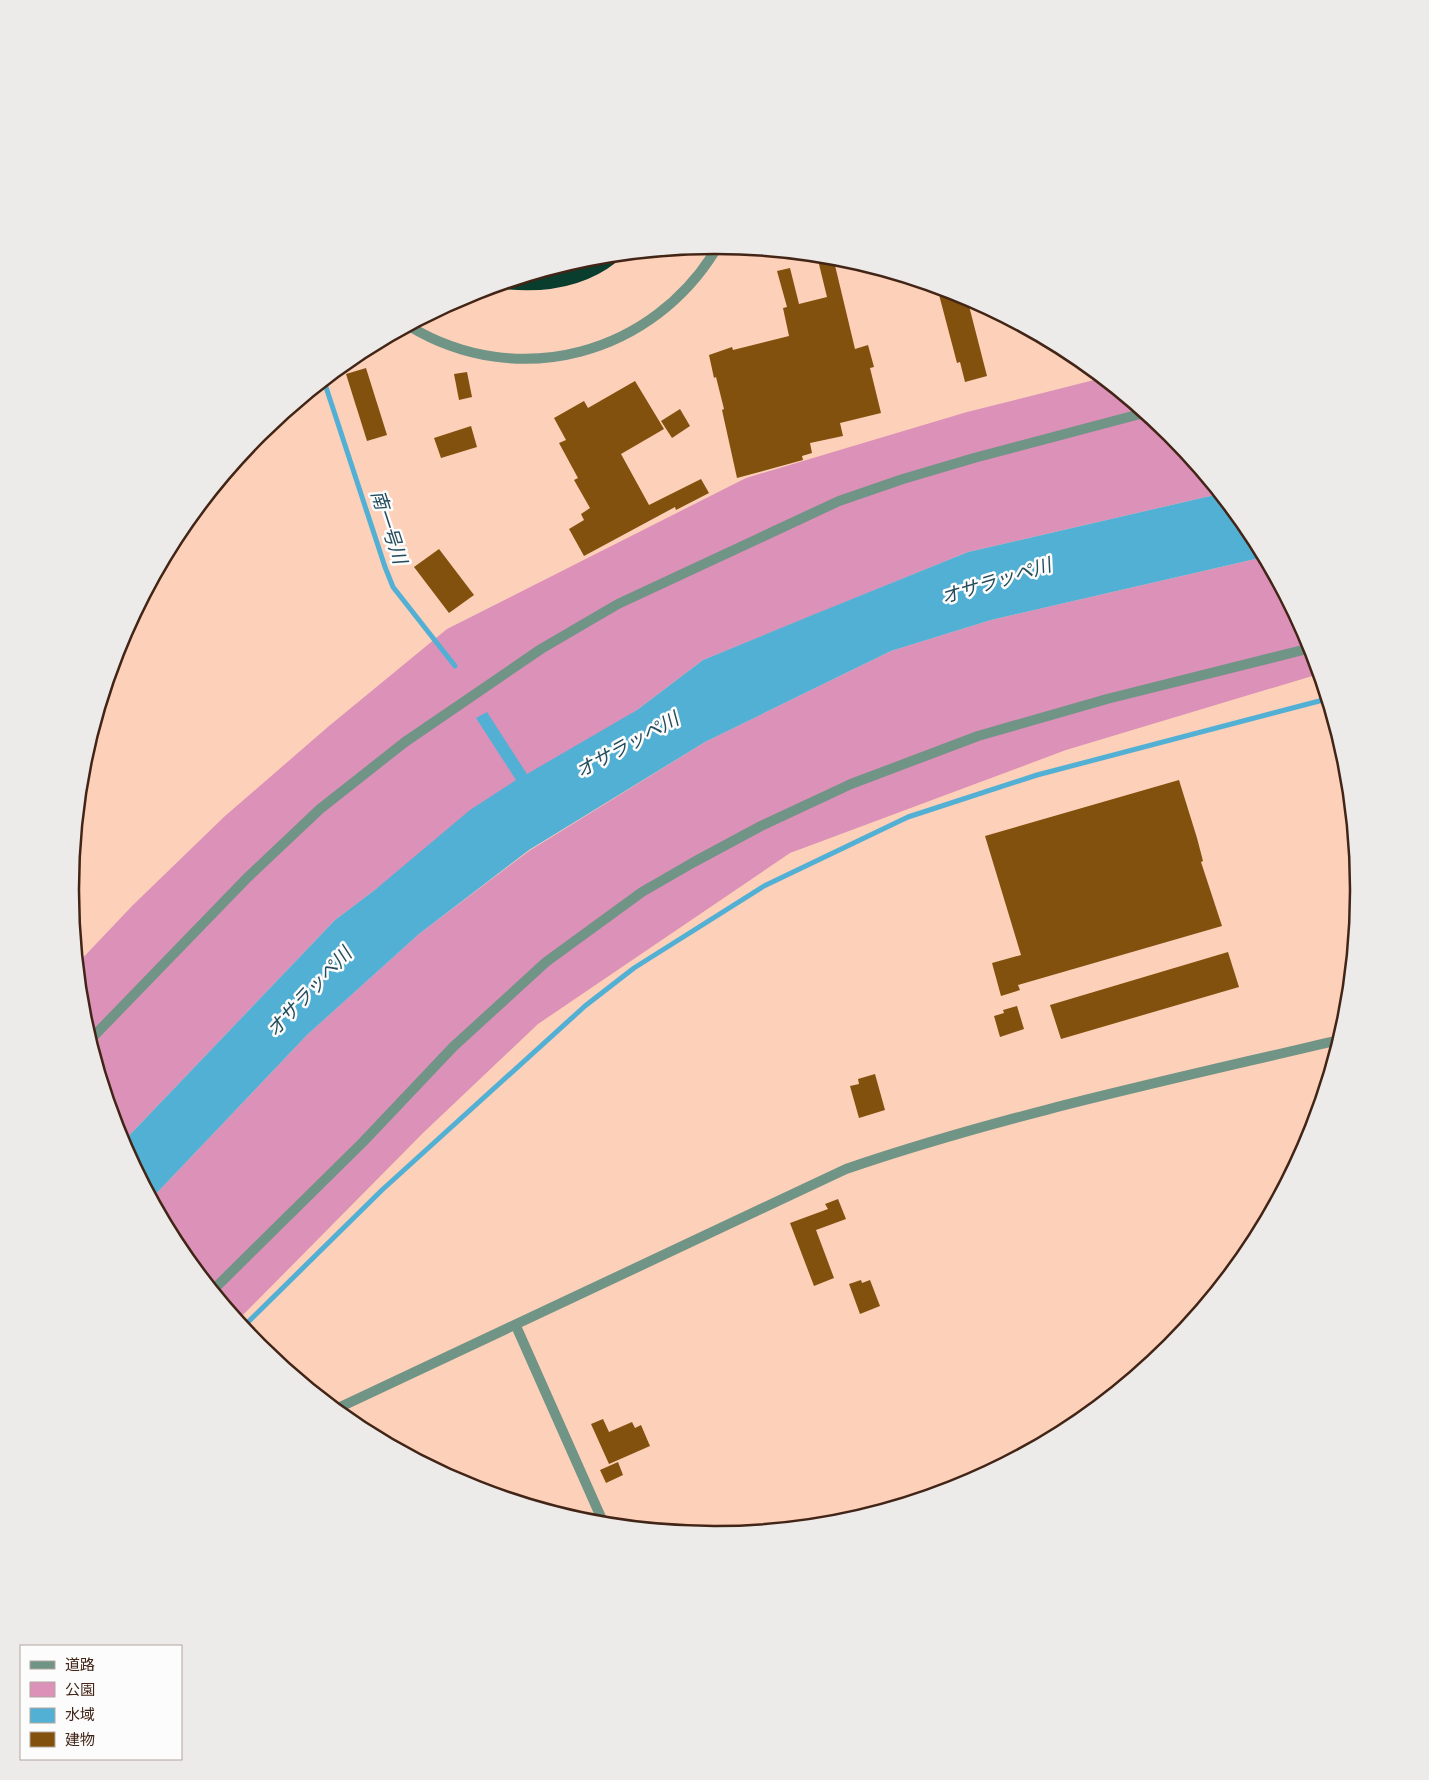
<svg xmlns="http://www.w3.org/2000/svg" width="1429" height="1780" font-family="'Crimson Pro','Noto Sans JP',serif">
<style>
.green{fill:#dc91b8}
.water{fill:#53b0d5}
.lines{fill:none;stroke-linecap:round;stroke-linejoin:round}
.stream{stroke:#53b0d5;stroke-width:5}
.building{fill:#82510d}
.service{stroke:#709485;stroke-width:10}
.minor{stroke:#709485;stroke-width:10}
.motorway{stroke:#093d2d;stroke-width:15}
.labels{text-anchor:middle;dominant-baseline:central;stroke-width:5;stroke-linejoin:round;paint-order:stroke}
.water-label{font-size:19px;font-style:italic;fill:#234c5c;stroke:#fcfcfc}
.rim{fill:none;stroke:#422516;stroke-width:2.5}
</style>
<rect width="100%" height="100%" fill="#fdd0b9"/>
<!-- green -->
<g class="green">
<polygon points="1102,378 1170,434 1219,494 968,552 703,660 637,710 376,889 335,920 122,1143 119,1136 82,1015 77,964 133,905 225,816 329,726 447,629 746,478 967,412"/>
<polygon points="1264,557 1310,644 1319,674 1066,750 790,853 538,1024 423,1133 238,1320 178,1248 152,1198 307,1035 419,934 529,851 705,742 891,651 991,620"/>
</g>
<!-- water -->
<polygon class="water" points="1219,494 1251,532 1264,557 991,620 891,651 705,742 529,850 419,934 307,1035 152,1198 122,1143 335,920 376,889 470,810 516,780 476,718 487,712 527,774 637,710 703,660 810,616 968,552"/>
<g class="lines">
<!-- stream -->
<g class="stream">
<polyline points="324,381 385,567 393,587 455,666"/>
<polyline points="243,1327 382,1190 585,1006 634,968 764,886 908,817 1037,775 1327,699"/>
</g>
</g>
<!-- building -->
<g class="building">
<polygon points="817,256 833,257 855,349 868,345 874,367 870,368 881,413 840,423 843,436 810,443 812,453 802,456 803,460 737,478 722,410 724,409 716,377 714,378 709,355 732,347 733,350 789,336 783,308 787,307 777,271 790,268 799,304 827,297"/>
<polygon points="937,287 967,298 987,376 965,382 960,362 957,363"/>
<polygon points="366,368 387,435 367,441 346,374"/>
<polygon points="467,372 472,397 459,400 454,374"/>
<polygon points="635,381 664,429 621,454 649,505 701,479 709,493 676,510 675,507 584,556 569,529 584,520 581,514 590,508 574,480 578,478 559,443 566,440 554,418 584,401 588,408"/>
<polygon points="680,409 690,426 672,438 661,421"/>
<polygon points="471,426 477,447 441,458 434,438"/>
<polygon points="439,549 474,595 449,613 414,567"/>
<polygon points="1179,780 1197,838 1203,861 1201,862 1222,926 1018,985 1020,990 1001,996 992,963 1021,955 985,836"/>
<polygon points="1228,952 1239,987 1061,1039 1050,1005"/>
<polygon points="1017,1006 1024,1029 1000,1037 994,1016 1004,1013 1003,1010"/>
<polygon points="875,1074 885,1110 859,1118 850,1086 859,1084 858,1079"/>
<polygon points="838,1199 846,1219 816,1230 834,1278 814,1286 790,1223 828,1209 825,1204"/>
<polygon points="861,1280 862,1283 870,1280 880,1306 860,1314 849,1284"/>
<polygon points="603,1419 609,1432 632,1422 635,1428 641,1425 650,1446 609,1464 591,1424"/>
<polygon points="618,1462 623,1475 606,1483 600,1470"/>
</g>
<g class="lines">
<!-- service -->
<g class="service">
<polyline points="90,1040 247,878 320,809 405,742 541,649 618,604 839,501 903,479 974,458 1144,413"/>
<polyline points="213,1290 363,1142 453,1047 546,962 642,892 694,862 761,826 851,784 978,736 1107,699 1311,648"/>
</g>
<!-- minor -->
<g class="minor">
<path d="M 409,326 C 518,392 654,355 718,246"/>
<polyline points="516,1326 604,1524"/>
<path d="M 336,1409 L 846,1169 C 1007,1114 1174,1079 1339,1040"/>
</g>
<!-- motorway -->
<path class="motorway" d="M 509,282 C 546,285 583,279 612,256"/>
</g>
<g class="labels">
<!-- water labels -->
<g class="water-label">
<text transform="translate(389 527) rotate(72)">南一号川</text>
<text transform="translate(996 581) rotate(-17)">オサラッペ川</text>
<text transform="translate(627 745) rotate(-29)">オサラッペ川</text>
<text transform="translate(309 992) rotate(-47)">オサラッペ川</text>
</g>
</g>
<!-- crop -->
<path d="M0 0H1429V1780H0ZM714 254H715A635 635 0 0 1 1350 889V891A635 635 0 0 1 715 1526H714A635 635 0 0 1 79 891V889A635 635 0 0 1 714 254Z" fill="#edebea" fill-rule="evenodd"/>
<path class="rim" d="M714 254H715A635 635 0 0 1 1350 889V891A635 635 0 0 1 715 1526H714A635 635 0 0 1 79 891V889A635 635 0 0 1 714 254Z"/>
<!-- legend -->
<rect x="20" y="1645" width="162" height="115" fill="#fcfcfc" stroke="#b2a6a0"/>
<rect x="30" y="1661" width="25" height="8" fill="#709485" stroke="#b2a6a0"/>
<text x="65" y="1670" font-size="15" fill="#422516">道路</text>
<rect x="30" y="1682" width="25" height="15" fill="#dc91b8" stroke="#b2a6a0"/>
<text x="65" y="1695" font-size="15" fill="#422516">公園</text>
<rect x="30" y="1708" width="25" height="15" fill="#53b0d5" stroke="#b2a6a0"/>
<text x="65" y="1720" font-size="15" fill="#422516">水域</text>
<rect x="30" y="1732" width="25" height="15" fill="#82510d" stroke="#b2a6a0"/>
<text x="65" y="1745" font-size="15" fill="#422516">建物</text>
</svg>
